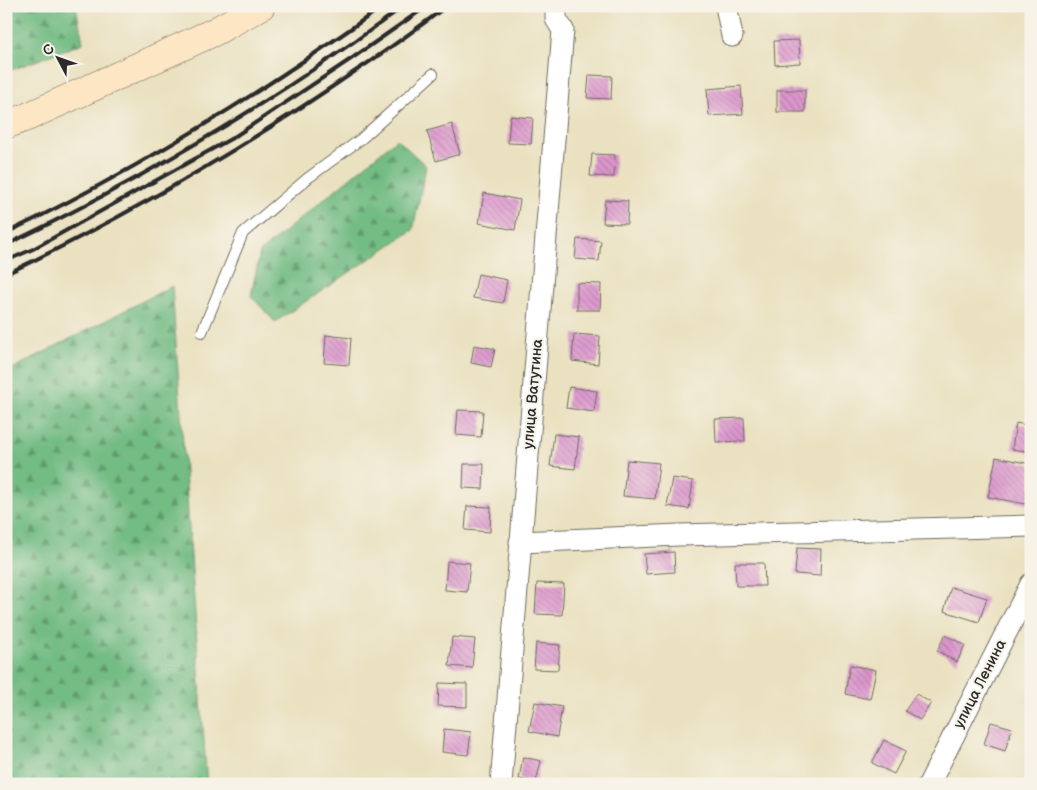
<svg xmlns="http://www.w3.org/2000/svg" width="1037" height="790" font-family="'Balsamiq Sans',sans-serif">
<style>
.forest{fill:url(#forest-firs);stroke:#4f7458}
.building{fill:url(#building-back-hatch)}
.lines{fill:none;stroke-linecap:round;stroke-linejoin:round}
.service-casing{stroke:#6e6b5f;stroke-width:12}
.minor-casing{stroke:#6e6b5f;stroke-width:23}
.secondary-casing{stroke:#6e6b5f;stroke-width:29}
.service{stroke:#fff;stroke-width:10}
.minor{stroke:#fff;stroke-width:21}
.secondary{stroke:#fce6c4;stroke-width:28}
.rail{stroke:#2b2b2b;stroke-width:4}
.labels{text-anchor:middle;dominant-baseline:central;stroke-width:4;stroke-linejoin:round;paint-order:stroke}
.street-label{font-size:15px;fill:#2b2b2b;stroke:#f7f3e8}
</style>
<defs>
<pattern id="forest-firs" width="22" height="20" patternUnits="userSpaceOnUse" patternTransform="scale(1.25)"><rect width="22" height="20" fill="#73bc84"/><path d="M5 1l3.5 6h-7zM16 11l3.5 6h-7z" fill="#5f996c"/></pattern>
<pattern id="building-back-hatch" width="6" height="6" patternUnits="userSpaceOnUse" patternTransform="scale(1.25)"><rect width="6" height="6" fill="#dd97ce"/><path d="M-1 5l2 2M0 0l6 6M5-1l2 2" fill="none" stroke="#b37ba7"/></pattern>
</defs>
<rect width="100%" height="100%" fill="#f7f3e8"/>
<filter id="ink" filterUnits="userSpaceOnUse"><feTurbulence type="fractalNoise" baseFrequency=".02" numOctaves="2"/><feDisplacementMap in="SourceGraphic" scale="10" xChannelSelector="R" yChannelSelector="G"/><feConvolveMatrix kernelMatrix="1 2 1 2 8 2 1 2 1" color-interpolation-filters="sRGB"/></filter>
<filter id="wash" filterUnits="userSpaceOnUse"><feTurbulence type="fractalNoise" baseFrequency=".0096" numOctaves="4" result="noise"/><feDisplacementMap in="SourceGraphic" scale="20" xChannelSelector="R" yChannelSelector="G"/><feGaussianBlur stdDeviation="1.12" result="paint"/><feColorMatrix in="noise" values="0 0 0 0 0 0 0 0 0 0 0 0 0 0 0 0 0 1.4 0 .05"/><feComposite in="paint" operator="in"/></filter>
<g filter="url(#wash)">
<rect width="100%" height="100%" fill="#eae1c0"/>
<!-- forest -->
<g class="forest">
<polygon points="6,6 76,6 83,43 6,72"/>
<polygon points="397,139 426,166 413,230 275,322 251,296 260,252"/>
<polygon points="172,286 207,784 6,784 6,372"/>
</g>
<g id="blocks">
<!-- building -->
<g class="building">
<polygon points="799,40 800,63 775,65 774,41"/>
<polygon points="589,75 612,76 611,99 587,98"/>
<polygon points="741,86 743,114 709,116 707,89"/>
<rect x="777" y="90" width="28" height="22"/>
<polygon points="510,116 533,118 531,144 508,143"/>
<polygon points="452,124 460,154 436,161 427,131"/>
<polygon points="592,154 615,155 614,177 590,176"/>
<polygon points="484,193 520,200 515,230 479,223"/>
<polygon points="605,200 628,201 627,224 603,223"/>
<polygon points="577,239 601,241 599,261 575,259"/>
<polygon points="478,274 507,280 503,303 473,298"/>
<polygon points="577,283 601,284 600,310 577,310"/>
<polygon points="574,334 600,336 598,364 572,361"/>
<polygon points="326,335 351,338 349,365 324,363"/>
<polygon points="474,345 495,349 491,367 471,363"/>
<polygon points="569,387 597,391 594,412 566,408"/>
<polygon points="458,410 483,411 481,437 456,435"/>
<polygon points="744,418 745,441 716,442 715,419"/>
<polygon points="1016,423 1031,426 1031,452 1012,449"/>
<polygon points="554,434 579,437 575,469 550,466"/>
<polygon points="996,457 1031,464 1031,505 988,497"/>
<polygon points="627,460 659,463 655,499 623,496"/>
<polygon points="464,464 484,464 483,489 463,488"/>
<polygon points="672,478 693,481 689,509 667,506"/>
<polygon points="467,506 491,507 490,532 465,530"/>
<polygon points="797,548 821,549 820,576 795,574"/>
<polygon points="674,552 675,572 646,574 644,554"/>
<polygon points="447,561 470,563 467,592 445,590"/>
<polygon points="735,563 764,563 765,586 736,586"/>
<polygon points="537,583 564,584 562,615 535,614"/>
<polygon points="951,587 987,598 979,622 944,611"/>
<polygon points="945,635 965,645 957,662 937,651"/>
<polygon points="452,637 475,639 472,668 449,666"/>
<polygon points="536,643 560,645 558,670 534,669"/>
<polygon points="850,665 876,670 870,699 845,694"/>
<polygon points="439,683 467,684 467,707 438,706"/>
<polygon points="916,694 931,703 920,720 905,711"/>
<polygon points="535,702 562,707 557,737 529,731"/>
<polygon points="991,722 1012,728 1005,751 984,744"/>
<polygon points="444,729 471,732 468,755 442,752"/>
<polygon points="884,740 906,751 894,774 872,763"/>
<polygon points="523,757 541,761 536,782 519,779"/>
</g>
</g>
</g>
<g filter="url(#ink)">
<use href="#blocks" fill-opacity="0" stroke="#6e6b5f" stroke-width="1"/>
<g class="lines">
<!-- service casing -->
<g class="service-casing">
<polyline id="service" points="202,332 243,233 308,178 361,139 433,74"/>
</g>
<!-- minor casing -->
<g class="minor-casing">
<g id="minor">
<polyline points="726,6 732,36"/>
<polyline points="520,542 679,535 1031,526"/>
<polyline points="501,784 563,30 556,19 556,6"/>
<polyline points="929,784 1031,584"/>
</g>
</g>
<!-- secondary casing -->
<g class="secondary-casing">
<polyline id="secondary" points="6,125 27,117 214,32 261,6"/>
</g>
<!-- service -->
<use href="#service" class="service"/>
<!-- minor -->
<use href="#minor" class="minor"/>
<!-- secondary -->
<use href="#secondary" class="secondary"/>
<!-- rail -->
<g class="rail">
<path d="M 6,233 C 137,170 264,91 383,6"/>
<path d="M 6,245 C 145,178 279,98 404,6"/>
<polyline points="6,261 33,249 234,137 351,59 427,6"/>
<path d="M 6,274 C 128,216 246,146 357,70 C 388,50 417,28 447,6"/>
</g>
</g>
</g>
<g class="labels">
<!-- street labels -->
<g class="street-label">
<text transform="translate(533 394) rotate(-85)">улица Ватутина</text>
<text transform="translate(980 684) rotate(-63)">улица Ленина</text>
</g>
</g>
<!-- margin -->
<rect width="1037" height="790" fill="none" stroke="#f7f3e8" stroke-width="25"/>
<!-- north arrow -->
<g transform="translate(58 58) rotate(311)" stroke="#f7f3e8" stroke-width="4" paint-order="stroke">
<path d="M0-4L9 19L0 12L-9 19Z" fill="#2b2b2b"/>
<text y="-8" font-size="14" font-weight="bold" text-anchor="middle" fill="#2b2b2b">С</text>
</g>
</svg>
